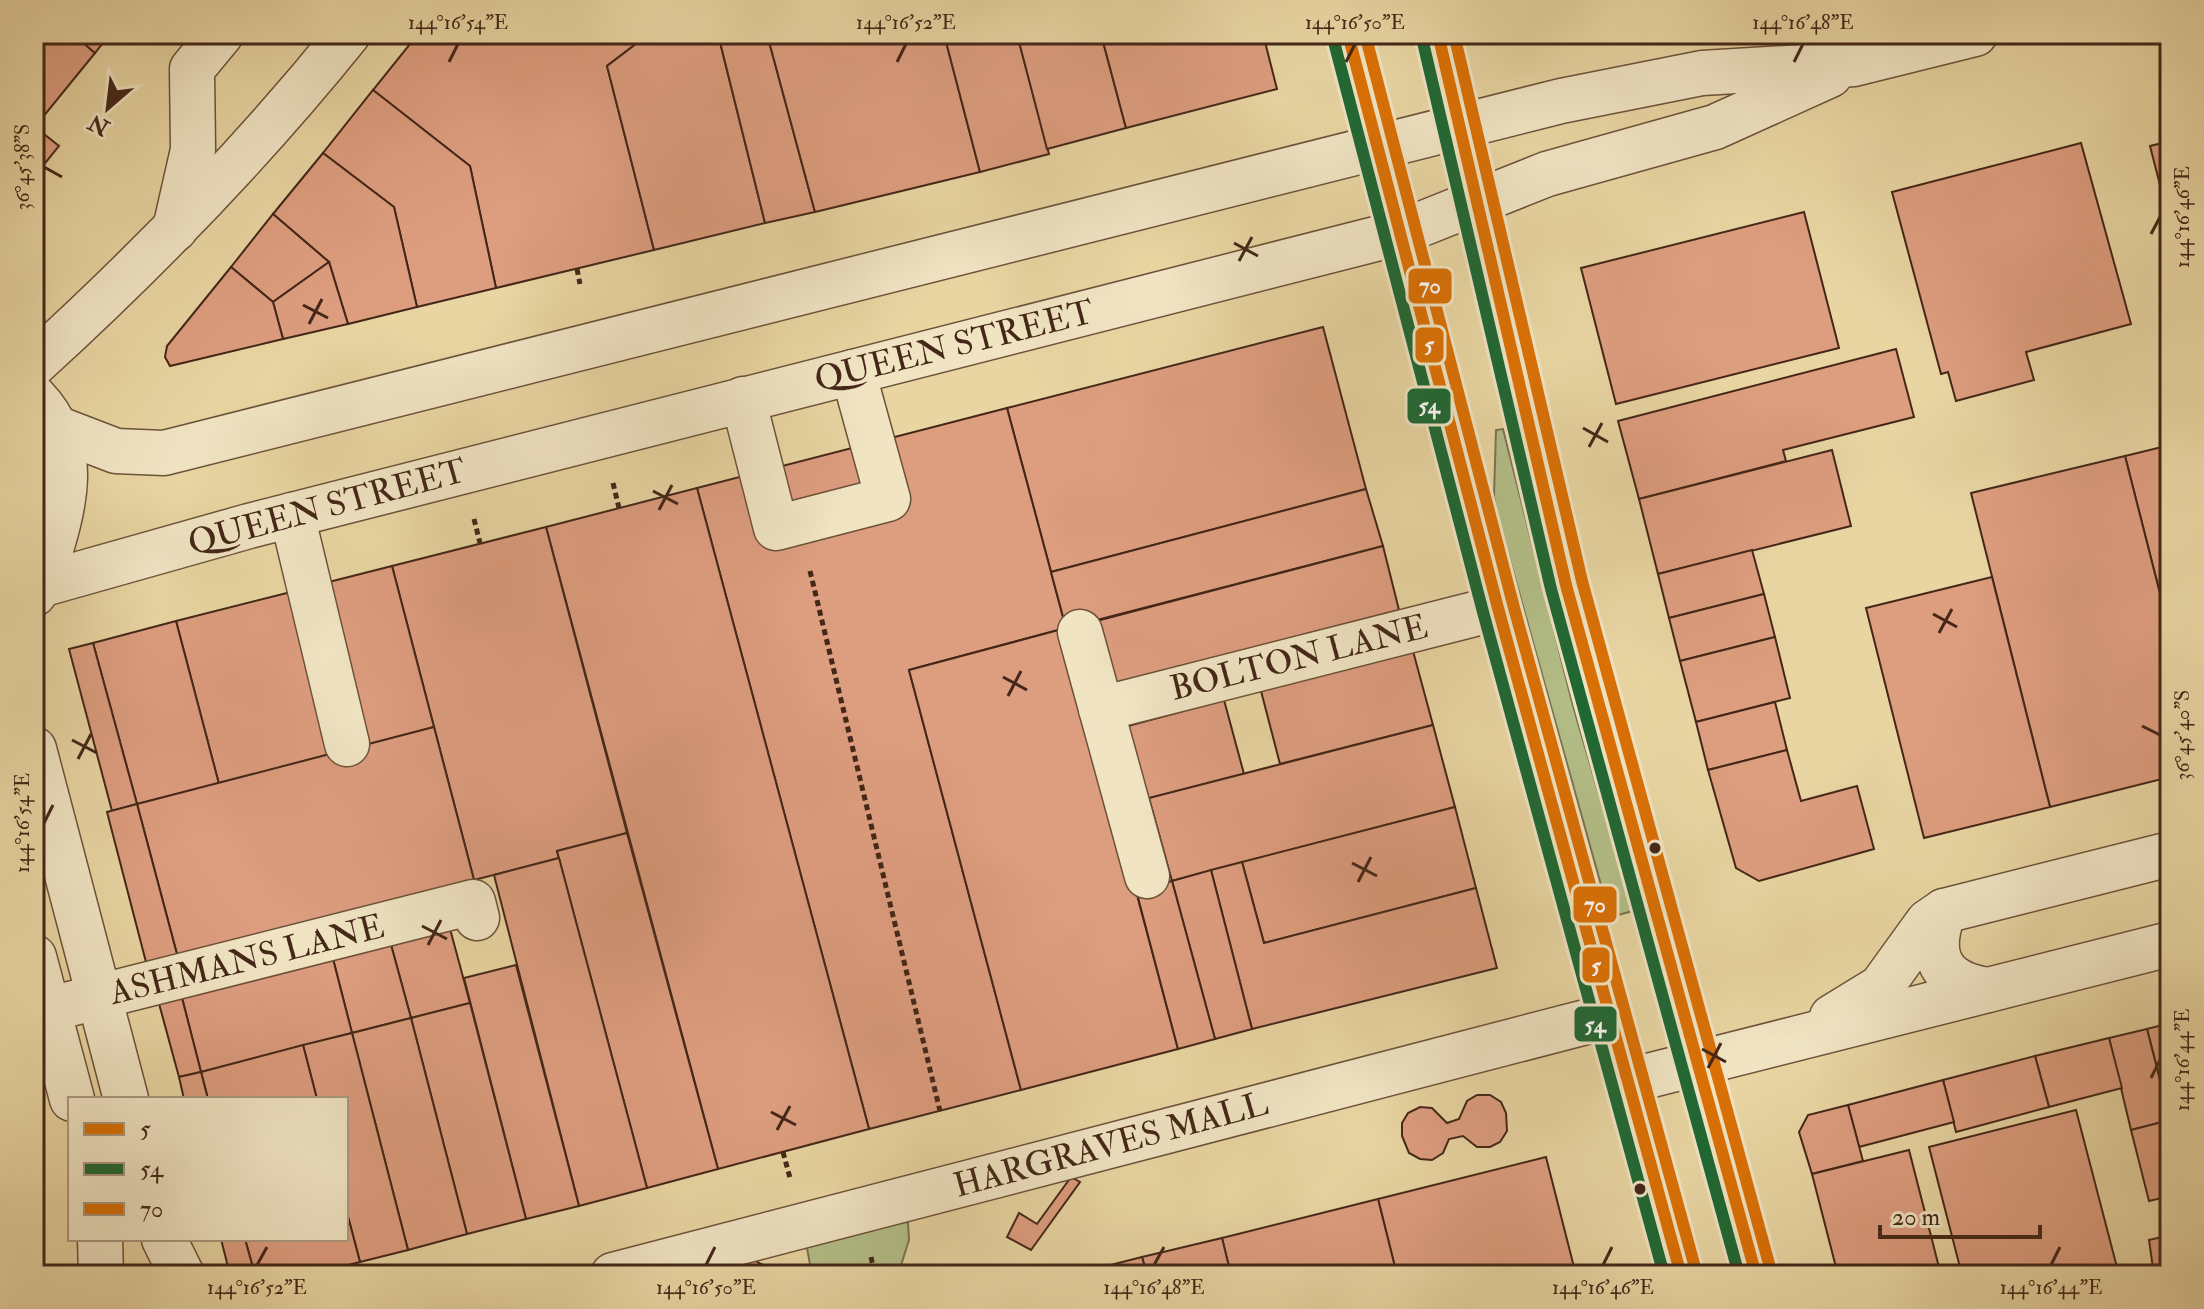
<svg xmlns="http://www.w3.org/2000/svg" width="2204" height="1309" font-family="'IM FELL Double Pica',serif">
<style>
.green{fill:#b3be87;stroke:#7c7250;stroke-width:2}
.building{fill:#dd9d7f;stroke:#442718;stroke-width:2}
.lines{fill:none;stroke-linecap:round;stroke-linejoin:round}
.minor-casing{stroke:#6d523a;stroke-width:47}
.path{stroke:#442718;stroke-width:5;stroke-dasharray:6 4;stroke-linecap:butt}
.minor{stroke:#f0e4c3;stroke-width:44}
.bus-1-casing{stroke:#f0e4c3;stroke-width:18}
.bus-2-casing{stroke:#f0e4c3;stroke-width:18}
.bus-3-casing{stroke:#f0e4c3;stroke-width:18}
.bus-1{stroke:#da7005;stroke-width:12}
.bus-2{stroke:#1f6834;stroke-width:12}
.bus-3{stroke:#da7005;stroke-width:12}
.ticks{fill:none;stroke:#442718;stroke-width:3}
.bus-dot{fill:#442718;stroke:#f0e4c3;stroke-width:3}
.labels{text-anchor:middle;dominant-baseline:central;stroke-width:7;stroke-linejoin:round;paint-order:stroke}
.street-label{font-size:34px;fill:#442718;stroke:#f0e4c3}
.line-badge{stroke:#f0e4c3;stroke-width:3}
.badge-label{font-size:22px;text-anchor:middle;font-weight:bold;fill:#fff}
.neatline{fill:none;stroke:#442718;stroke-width:3}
.ticks-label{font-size:20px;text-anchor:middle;fill:#442718}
</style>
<rect width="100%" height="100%" fill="#e8d5a2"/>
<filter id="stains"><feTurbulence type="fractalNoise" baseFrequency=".0025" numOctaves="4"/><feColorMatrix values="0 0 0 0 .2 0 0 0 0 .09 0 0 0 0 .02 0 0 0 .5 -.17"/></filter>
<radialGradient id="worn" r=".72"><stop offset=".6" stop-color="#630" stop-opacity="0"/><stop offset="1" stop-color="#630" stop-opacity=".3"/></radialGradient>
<!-- green -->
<g class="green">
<polygon points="1503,429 1573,706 1633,911 1610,917 1498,517 1494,497 1496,430"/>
<polygon points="878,1211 908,1223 909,1240 898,1275 812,1275 806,1243"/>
</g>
<!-- building -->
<g class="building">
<polygon points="34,34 73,34 95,53 34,128"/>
<polygon points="73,34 110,34 95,53"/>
<polygon points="418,34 649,34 607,66 654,250 496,288 470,166 373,90"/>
<polygon points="649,34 718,34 765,223 654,250 607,66"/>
<polygon points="718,34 767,34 815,212 765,223"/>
<polygon points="767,34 944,34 980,172 815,212"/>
<polygon points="944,34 1017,34 1049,154 980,172"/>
<polygon points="1017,34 1101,34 1126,128 1047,149"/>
<polygon points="1101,34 1263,34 1277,89 1126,128"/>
<polygon points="373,90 470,166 496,288 417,307 394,207 323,153"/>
<polygon points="35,127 59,146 34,177 34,128"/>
<polygon points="2170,141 2170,224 2150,146"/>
<polygon points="2081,143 2131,324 2026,352 2034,380 1956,401 1948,372 1941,374 1892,192"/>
<polygon points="323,153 394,207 417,307 348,324 329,262 273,214"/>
<polygon points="1804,212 1839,348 1616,404 1581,268"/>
<polygon points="273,214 329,262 273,302 231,267"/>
<polygon points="329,262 348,324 283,339 273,302"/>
<polygon points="231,267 273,302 283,339 170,366 165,357 167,346"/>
<polygon points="1323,327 1366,489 1051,572 1007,408"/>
<polygon points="1896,349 1914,417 1783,450 1786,461 1639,499 1618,421"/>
<polygon points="1007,408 1066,628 909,670 1021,1090 869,1129 697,488"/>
<polygon points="2170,445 2170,633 2125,456"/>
<polygon points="1832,450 1851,526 1658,574 1639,499"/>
<polygon points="2125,456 2170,633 2170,777 2050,807 1971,493"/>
<polygon points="697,488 869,1129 718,1169 546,527"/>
<polygon points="1366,489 1383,546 1066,628 1051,572"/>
<polygon points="546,527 627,833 557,851 559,858 474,880 392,566"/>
<polygon points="1383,546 1399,610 1105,686 1089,623"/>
<polygon points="1752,550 1764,594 1669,618 1658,574"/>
<polygon points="392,566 434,727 359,747 317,585"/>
<polygon points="1992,577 2050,807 1924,838 1866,608"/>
<polygon points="295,591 338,752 219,784 176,621"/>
<polygon points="1764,594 1775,637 1680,661 1669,618"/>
<polygon points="176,621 219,784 137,804 93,643"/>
<polygon points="1066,628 1178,1049 1021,1090 909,670"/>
<polygon points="1775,637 1790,698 1696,722 1680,661"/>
<polygon points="93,643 137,804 112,811 69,649"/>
<polygon points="1413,651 1433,725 1280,764 1261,691"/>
<polygon points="1224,700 1244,774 1136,802 1117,729"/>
<polygon points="1775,702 1787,750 1708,770 1696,722"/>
<polygon points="1433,725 1455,807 1172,881 1149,798"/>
<polygon points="434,727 474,880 178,958 137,804"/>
<polygon points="1787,750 1801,801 1857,786 1874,849 1759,881 1736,868 1708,770"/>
<polygon points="137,804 178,958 147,966 107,812"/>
<polygon points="1455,807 1476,888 1264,943 1242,862"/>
<polygon points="627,833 718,1169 647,1188 557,851"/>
<polygon points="559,858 647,1188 579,1206 494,875"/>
<polygon points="1242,862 1264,943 1476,888 1497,968 1252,1029 1211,870"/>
<polygon points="1211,870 1252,1029 1215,1039 1172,881"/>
<polygon points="1172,881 1215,1039 1178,1049 1136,890"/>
<polygon points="449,925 470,1003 411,1018 390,941"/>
<polygon points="390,941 411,1018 352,1033 332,955"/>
<polygon points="332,955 352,1033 201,1072 181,994"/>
<polygon points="516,965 579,1206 526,1219 464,978"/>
<polygon points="181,994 201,1072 179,1077 158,1000"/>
<polygon points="470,1003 526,1219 467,1234 411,1018"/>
<polygon points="411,1018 467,1234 408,1250 352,1033"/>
<polygon points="2170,1023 2170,1117 2147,1029"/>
<polygon points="2147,1029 2170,1120 2131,1130 2109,1038"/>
<polygon points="352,1033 408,1250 360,1262 346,1209 346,1099 317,1099 303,1045"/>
<polygon points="2109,1038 2122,1088 2049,1107 2035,1056"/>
<polygon points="303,1045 317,1099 208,1099 201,1072"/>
<polygon points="2035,1056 2049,1107 1956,1132 1943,1080"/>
<polygon points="201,1072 208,1099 184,1099 179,1077"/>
<polygon points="1943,1080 1954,1122 1859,1147 1848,1105"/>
<polygon points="1477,1095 1490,1095 1501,1102 1506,1113 1507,1131 1500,1142 1490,1147 1477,1147 1463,1136 1449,1139 1443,1153 1432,1160 1420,1159 1409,1153 1402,1136 1402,1123 1408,1113 1420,1107 1432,1108 1447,1123 1459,1119 1467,1101"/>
<polygon points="1848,1105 1863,1161 1812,1174 1799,1132 1808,1115"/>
<polygon points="2076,1110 2119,1275 1962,1275 1929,1147"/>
<polygon points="2170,1120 2170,1196 2149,1201 2131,1130"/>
<polygon points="1909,1150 1941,1275 1838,1275 1812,1174"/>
<polygon points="1546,1157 1576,1275 1397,1275 1378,1199"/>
<polygon points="1071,1177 1080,1182 1031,1250 1007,1237 1019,1213 1037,1224"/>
<polygon points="1378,1199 1397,1275 1231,1275 1222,1238"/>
<polygon points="346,1209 360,1262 308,1275 255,1275 245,1239 346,1239"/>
<polygon points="2170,1235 2170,1275 2154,1275 2149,1240"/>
<polygon points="1222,1238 1231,1275 1147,1275 1142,1257"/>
<polygon points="221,1239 245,1239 255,1275 230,1275"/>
<polygon points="737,1250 761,1264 790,1275 773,1275 758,1269 755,1275 724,1275"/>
<polygon points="1142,1257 1147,1275 1071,1275"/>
</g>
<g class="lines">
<!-- minor casing -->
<g class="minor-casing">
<g id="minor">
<polyline points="1348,34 1498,608 1681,1275"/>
<polyline points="1438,34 1566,585 1756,1275"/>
<polyline points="175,229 193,150 192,69 221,34"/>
<path d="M 34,364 C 147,261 252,153 348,34"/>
<path d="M 34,397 C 88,453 59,521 40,585 L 34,594"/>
<polyline points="743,399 776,528 888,499 853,372"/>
<polyline points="56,428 116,451 164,453 1561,101 1702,73 1854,64 1975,34"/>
<polyline points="292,515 347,744"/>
<polyline points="40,585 249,526 1399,233 1547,174 1715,127 1830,75"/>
<polyline points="1080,632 1147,876"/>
<polyline points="1101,709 1498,608"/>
<polyline points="34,749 126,1099"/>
<path d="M 1944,911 C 1927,956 1940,983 1988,990"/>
<polyline points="34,957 72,1099"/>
<polyline points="50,1009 473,902 477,918"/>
<polyline points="1832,1017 1881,987 1928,922 1944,911 2170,854"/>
<polyline points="1628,1081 2170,944"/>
<polyline points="100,1239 101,1275"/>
<polyline points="164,1239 182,1275"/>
<polyline points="613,1275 1609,1016"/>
</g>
</g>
<!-- path -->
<g class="path">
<polyline points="577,269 580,284"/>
<polyline points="613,483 619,508"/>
<polyline points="474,519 480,543"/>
<polyline points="810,571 940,1111"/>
<polyline points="783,1152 790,1178"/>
<polyline points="871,1257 875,1275"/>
</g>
<!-- minor -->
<use href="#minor" class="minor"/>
<!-- bus-1 casing -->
<g class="bus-1-casing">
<g id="bus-1">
<polyline points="1348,34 1498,608 1681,1275"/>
<polyline points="1438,34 1566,585 1756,1275"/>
</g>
</g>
<!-- bus-2 casing -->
<g class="bus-2-casing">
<g id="bus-2">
<polyline points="1333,38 1483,612 1664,1275"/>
<polyline points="1422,38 1551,589 1739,1275"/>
</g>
</g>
<!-- bus-3 casing -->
<g class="bus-3-casing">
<g id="bus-3">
<polyline points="1365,34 1513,604 1696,1271"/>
<polyline points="1454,34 1582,581 1771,1271"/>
</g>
</g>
<!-- bus-1 -->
<use href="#bus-1" class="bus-1"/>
<!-- bus-2 -->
<use href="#bus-2" class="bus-2"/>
<!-- bus-3 -->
<use href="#bus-3" class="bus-3"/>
</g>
<!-- ticks -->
<path class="ticks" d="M 449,62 L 458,44M 897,62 L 906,44M 1346,62 L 1355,44M 1794,62 L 1803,44M 44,167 L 62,177M 2151,234 L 2160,217M 1234,243 L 1258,256M 1239,261 L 1252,237M 303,305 L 328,318M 309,324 L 322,299M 1583,428 L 1608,442M 1589,447 L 1602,423M 653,491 L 678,504M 659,510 L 672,485M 1933,614 L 1957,627M 1939,633 L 1952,609M 1003,677 L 1027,690M 1008,696 L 1021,671M 2142,726 L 2160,735M 72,740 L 97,753M 78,759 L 91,734M 44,823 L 53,805M 1352,863 L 1377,876M 1358,882 L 1371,857M 422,926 L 447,939M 428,945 L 441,920M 1702,1049 L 1726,1062M 1708,1068 L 1721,1043M 2151,1078 L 2160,1060M 771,1112 L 796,1125M 777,1130 L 790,1106M 257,1265 L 267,1247M 706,1265 L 715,1247M 1154,1265 L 1164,1247M 1603,1265 L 1612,1247M 2051,1265 L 2060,1247"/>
<!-- markers -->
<g class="bus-dot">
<circle cx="1655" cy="848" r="7"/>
<circle cx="1640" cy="1189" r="7"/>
</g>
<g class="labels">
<!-- street labels -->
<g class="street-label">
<text transform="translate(954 346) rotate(-14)">QUEEN STREET</text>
<text transform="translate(327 507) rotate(-15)">QUEEN STREET</text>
<text transform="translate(1299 658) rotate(-14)">BOLTON LANE</text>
<text transform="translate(247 960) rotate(-14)">ASHMANS LANE</text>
<text transform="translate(1111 1145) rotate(-15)">HARGRAVES MALL</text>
</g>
</g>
<g class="line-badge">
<rect x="1407" y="267" width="46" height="38" rx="8" fill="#da7005"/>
<rect x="1414" y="326" width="31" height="38" rx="8" fill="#da7005"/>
<rect x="1406" y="387" width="46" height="38" rx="8" fill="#1f6834"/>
<rect x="1572" y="885" width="46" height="39" rx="8" fill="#da7005"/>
<rect x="1581" y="946" width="30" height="38" rx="8" fill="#da7005"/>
<rect x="1573" y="1005" width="45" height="38" rx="8" fill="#1f6834"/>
</g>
<g class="badge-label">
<text x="1430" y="293">70</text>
<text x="1429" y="352">5</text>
<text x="1429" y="413">54</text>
<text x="1595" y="912">70</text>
<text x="1596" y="973">5</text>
<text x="1595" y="1032">54</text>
</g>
<!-- margin -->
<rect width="2204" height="1309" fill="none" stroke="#e8d5a2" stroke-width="88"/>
<!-- legend -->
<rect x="68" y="1097" width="280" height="144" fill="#f0e4c3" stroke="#ab987f" stroke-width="2"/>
<rect x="84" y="1123" width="40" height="12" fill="#da7005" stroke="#ab987f" stroke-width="2"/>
<text x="140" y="1137" font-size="24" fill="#442718">5</text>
<rect x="84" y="1163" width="40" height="12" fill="#1f6834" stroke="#ab987f" stroke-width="2"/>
<text x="140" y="1177" font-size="24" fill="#442718">54</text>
<rect x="84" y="1203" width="40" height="12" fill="#da7005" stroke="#ab987f" stroke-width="2"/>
<text x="140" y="1217" font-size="24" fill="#442718">70</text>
<!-- north arrow -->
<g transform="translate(108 108) rotate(208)" stroke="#f0e4c3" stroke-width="6" paint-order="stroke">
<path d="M0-6L14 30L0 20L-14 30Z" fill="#442718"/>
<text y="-12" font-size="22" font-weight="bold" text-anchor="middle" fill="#442718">N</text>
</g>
<!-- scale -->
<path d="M1880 1225v12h160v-12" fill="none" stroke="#442718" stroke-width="4"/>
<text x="1892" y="1225" font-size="24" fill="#442718" stroke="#f0e4c3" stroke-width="6" paint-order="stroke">20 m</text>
<rect x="44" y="44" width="2116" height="1221" class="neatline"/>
<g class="ticks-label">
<text x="458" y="29">144°16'54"E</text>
<text x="906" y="29">144°16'52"E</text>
<text x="1355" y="29">144°16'50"E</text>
<text x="1803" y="29">144°16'48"E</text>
<text transform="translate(22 167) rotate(-90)" y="7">36°45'38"S</text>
<text transform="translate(2182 217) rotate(-90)" y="7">144°16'46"E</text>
<text transform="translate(2182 735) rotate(-90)" y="7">36°45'40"S</text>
<text transform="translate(22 823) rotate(-90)" y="7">144°16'54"E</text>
<text transform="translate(2182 1060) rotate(-90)" y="7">144°16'44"E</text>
<text x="257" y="1294">144°16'52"E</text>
<text x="706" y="1294">144°16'50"E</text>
<text x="1154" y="1294">144°16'48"E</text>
<text x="1603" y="1294">144°16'46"E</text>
<text x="2051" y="1294">144°16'44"E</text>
</g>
<rect width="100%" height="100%" filter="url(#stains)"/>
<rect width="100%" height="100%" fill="url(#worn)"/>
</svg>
